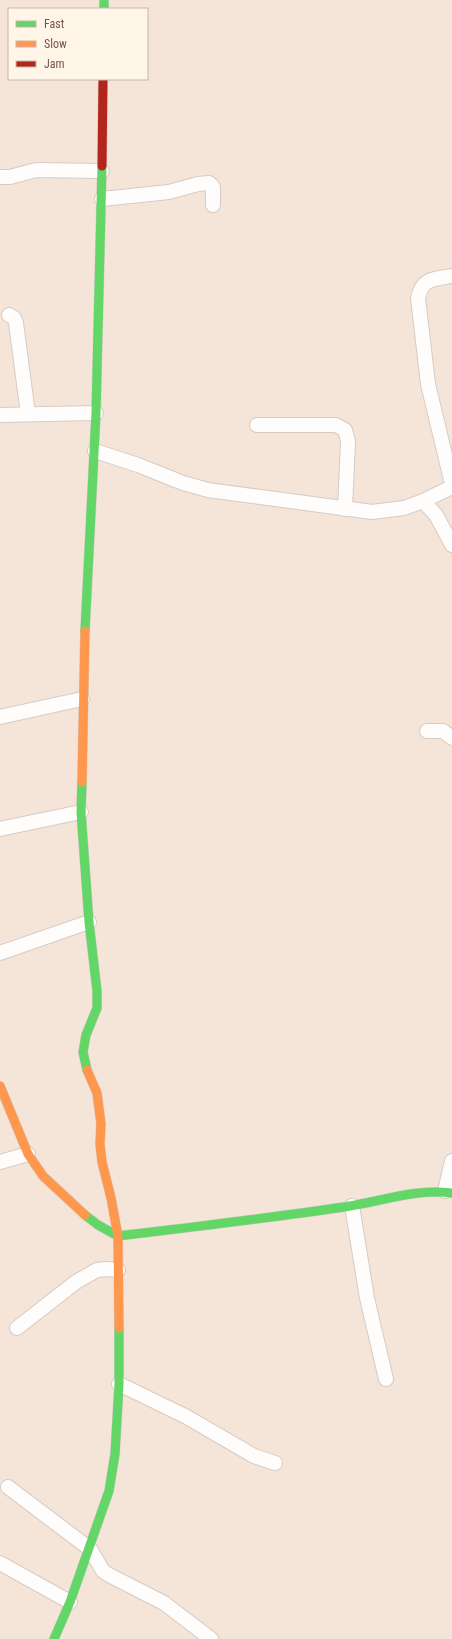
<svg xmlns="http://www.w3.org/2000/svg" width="452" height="1639" font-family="'Roboto Condensed',sans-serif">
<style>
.residential{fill:#f4e5d8;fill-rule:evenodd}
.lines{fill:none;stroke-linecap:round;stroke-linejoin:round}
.street-casing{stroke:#d6cbc5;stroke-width:16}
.fast-casing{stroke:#d6cbc5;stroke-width:10}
.slow-casing{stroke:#d6cbc5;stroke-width:10}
.jam-casing{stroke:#d6cbc5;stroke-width:10}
.street{stroke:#fefdfc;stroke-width:14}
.fast{stroke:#63d668;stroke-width:9}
.slow{stroke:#ff974d;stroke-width:9}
.jam{stroke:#b3261e;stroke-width:9}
</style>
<rect width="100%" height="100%" fill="#f8f0e8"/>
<!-- residential -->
<path class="residential" d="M 0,0 L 452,0 L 452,1639 L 0,1639 ZM 9,9 L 147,9 L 147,79 L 9,79 Z"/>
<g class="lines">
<!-- street casing -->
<g class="street-casing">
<g id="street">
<polyline points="0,177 10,177 36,170 102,171"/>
<polyline points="102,199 169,192 198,184 209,183 213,187 213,205"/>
<path d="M 452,276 C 434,279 422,278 418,298 L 428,384 L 452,484"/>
<polyline points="9,315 14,318 16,323 28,414"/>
<polyline points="0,415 96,413"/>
<polyline points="257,425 336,425 345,430 348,441 345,509"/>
<polyline points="95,451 138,465 183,483 208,490 372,512 404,508 423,501 452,487"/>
<polyline points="423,501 436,515 452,545"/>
<polyline points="0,717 82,699"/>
<polyline points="427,731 443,731 452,738"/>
<polyline points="0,829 81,812"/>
<polyline points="0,953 89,922"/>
<polyline points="0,1162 28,1154"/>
<polyline points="445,1191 452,1161"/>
<polyline points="352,1206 367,1298 386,1379"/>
<polyline points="17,1328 76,1282 97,1270 106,1269 118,1270"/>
<polyline points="119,1384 185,1416 254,1456 275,1463"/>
<polyline points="8,1487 90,1549 103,1571 109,1575 164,1603 211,1639"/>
<polyline points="0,1563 70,1602"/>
</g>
</g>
<!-- fast casing -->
<g class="fast-casing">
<g id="fast">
<polyline points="104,0 104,9"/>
<polyline points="85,631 96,413 102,166"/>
<polyline points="82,782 81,812 89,922 97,991 97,1008 86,1035 83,1052 87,1070"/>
<path d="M 85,1215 L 98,1225 L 118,1236 C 193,1227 269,1218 344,1207 C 379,1202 416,1188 452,1193"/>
<polyline points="54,1639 70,1602 109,1491 115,1454 119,1384 119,1328"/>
</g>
</g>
<!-- slow casing -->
<g class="slow-casing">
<g id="slow">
<polyline points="82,782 85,631"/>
<polyline points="87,1070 97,1093 101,1124 100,1144 102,1162 111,1198 118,1236 119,1328"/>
<polyline points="0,1086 28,1154 43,1176 85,1215"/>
</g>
</g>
<!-- jam casing -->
<g class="jam-casing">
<polyline id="jam" points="102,166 103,79"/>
</g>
<!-- street -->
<use href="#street" class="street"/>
<!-- fast -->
<use href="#fast" class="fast"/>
<!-- slow -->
<use href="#slow" class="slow"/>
<!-- jam -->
<use href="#jam" class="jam"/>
</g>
<!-- legend -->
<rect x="8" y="8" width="140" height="72" fill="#fff5e9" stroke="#c9b5a8"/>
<rect x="16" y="21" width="20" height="6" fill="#63d668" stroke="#c9b5a8"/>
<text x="44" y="28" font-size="12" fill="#775447">Fast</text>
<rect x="16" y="41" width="20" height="6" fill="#ff974d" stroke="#c9b5a8"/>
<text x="44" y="48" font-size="12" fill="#775447">Slow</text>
<rect x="16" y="61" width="20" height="6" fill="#b3261e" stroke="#c9b5a8"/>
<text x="44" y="68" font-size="12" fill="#775447">Jam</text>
</svg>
